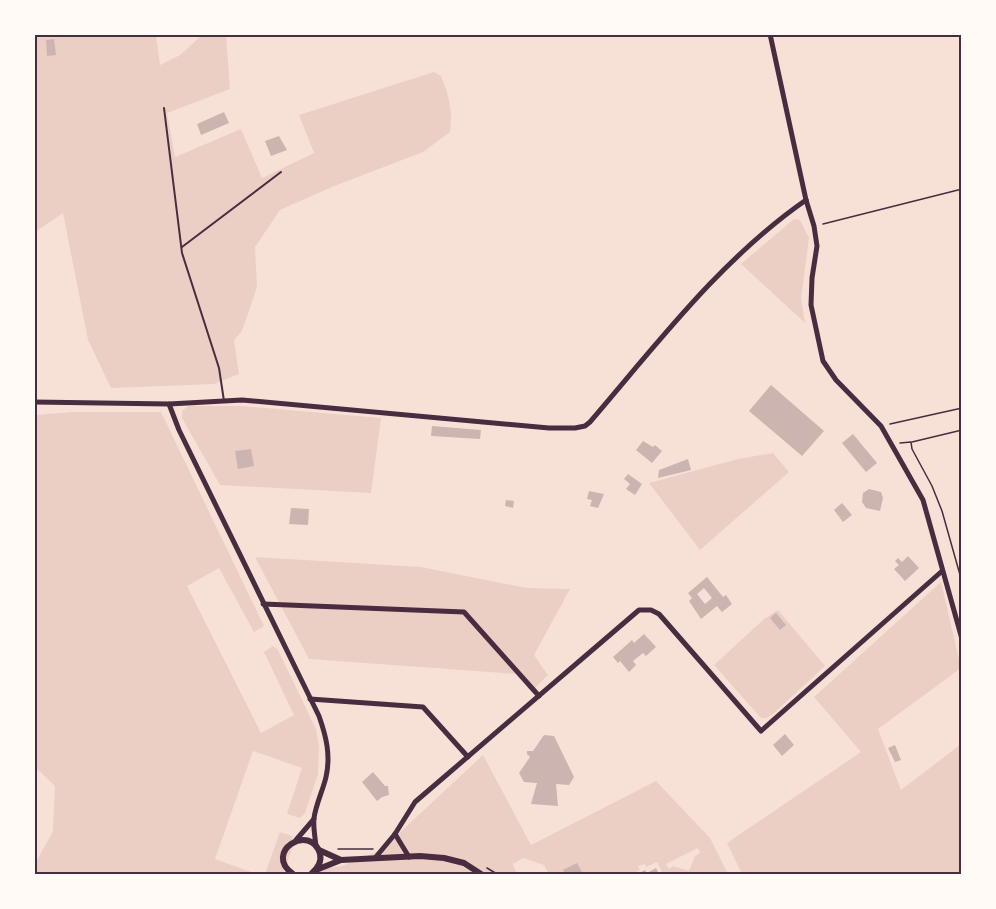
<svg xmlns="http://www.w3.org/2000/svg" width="996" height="909" font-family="'Golos Text',sans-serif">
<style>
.green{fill:#ebcfc5;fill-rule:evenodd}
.building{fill:#ccb4b1;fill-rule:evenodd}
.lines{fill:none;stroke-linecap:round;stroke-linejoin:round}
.path{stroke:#4a2c40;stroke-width:1.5}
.service{stroke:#4a2c40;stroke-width:2}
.minor{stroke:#4a2c40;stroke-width:5}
.tertiary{stroke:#4a2c40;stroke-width:6}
.neatline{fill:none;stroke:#4a2c40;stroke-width:2}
</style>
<rect width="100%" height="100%" fill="#f7e1d7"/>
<!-- green -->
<g class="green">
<path d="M 35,35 L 156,35 L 160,65 L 180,55 L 202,35 L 226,35 L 230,89 L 167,113 L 175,157 L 241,129 L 262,178 L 314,153 L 299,115 L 434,72 L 441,76 C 449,95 453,111 450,132 L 423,152 L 332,187 L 280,210 L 255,247 L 257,287 L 242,331 L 234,340 L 239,374 L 214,384 L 111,388 L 88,340 L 63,213 L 35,232 Z"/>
<polygon points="794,219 800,220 809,238 801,299 805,323 741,264"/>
<polygon points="188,406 241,406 381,418 371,493 220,485 182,418 182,411"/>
<polygon points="72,412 161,412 264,626 254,632 219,568 187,586 261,733 294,715 264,652 273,646 278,650 316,729 319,747 318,774 305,813 300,818 287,814 302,768 253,751 215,859 257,874 35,874 35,864 53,831 55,786 35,767 35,415"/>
<polygon points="773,453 789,472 700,550 649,483 738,459"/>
<polygon points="255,557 421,567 527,588 570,589 534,655 548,675 531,692 517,674 309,659"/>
<polygon points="941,582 961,668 878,729 901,790 961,744 961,874 742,874 727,843 861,752 814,697"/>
<polygon points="778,610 825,666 774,713 766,718 761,718 714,665 764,619"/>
<path d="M 483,755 L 531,845 L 656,781 L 710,838 L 728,874 L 663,874 L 657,862 L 646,867 L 645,864 L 638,866 L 640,870 L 632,874 L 549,874 L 544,865 L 523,858 L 513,864 L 509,856 L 517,874 L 310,874 L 311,871 L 342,866 L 381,850 ZM 698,848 L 700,853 L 695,856 L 689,871 L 673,866 L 669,869 L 666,864 Z"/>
<polygon points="280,832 292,836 294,843 283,874 265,874"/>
</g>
<!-- building -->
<g class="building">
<polygon points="54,39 56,55 47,56 46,40"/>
<polygon points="224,112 229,123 201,135 197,124"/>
<polygon points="279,136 287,150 271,156 265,141"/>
<polygon points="771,385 824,431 802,456 749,411"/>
<polygon points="432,426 481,430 480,439 431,436"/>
<polygon points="853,434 877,463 866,472 842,443"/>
<polygon points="643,441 653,447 655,445 662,451 652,463 636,450"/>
<polygon points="251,449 254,466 238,469 235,451"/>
<polygon points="688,459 691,470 658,478 659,470"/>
<polygon points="628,474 642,484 635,495 626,489 630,484 624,479"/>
<polygon points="869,489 881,492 883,498 880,511 866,508 862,502 863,493"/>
<polygon points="589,491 604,494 598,508 590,506 592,500 587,499"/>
<polygon points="506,500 514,501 513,508 505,506"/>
<polygon points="842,503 852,515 843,522 834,510"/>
<polygon points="291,508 309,509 308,525 289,524"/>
<polygon points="908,556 919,568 905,581 894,569 899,565 895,561 898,558 902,562"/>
<path d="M 707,577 L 723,597 L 726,595 L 732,604 L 722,612 L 717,606 L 701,619 L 689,601 L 692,598 L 688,593 ZM 704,588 L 712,598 L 705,604 L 697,594 Z"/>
<polygon points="776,613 786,625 780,630 770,618"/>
<polygon points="644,634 656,647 646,656 643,653 633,661 636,665 629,672 620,661 618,663 613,657 632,640 634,643"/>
<polygon points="785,734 794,745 782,756 773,745"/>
<polygon points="544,735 554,736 574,777 569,785 556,784 558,806 531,804 537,783 524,782 519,773 530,757 527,754 527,751 533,751"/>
<polygon points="895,745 901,760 895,762 888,748"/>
<polygon points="373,772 385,786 388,786 389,795 382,797 377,801 362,782"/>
<polygon points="577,863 583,874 565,874 563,870"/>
<polygon points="656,868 659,874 642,874 641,872 645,870 647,873"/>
</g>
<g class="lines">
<!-- path -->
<g class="path">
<polyline points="823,224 962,189"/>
<polyline points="890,424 962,408"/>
<polyline points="912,442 962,430"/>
<polyline points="900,443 911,442 912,449 932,486 942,511 962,582"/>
<polyline points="338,849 373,849"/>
<polyline points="487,868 497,874"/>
</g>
<!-- service -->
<g class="service">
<polyline points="164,108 182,253 219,368 224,401"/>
<polyline points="182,247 281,172"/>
</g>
<!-- minor -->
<g class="minor">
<polyline points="770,34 806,200 814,226 817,246 812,278 811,305 823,361 836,380 881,426 923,500 962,639"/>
<path d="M 34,402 L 169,404 L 242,400 L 549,428 L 575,428 L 585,426 L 590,422 C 657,344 721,259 806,200"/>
<path d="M 169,404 L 179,430 L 319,716 C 326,736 331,755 326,777 C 323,790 316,804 314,818 C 313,826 315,837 316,846"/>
<polyline points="263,604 464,612 539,696"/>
<polyline points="310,699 423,707 468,757"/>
<polyline points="395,834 409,857"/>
<polyline points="296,840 314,819"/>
<polyline points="375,858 395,834 415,802 639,610 651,610 659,614 761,731 941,572"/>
</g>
<!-- tertiary -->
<g class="tertiary">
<polyline points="319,850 341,860"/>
<polyline points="316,870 341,860 420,856 444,858 464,863 481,874"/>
<path d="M 293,874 C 262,852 311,822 320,854 C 322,862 317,869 311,874"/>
</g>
</g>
<!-- border -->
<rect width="996" height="909" fill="none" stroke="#fffaf5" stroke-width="72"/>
<rect x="36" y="36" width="924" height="837" class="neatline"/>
</svg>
